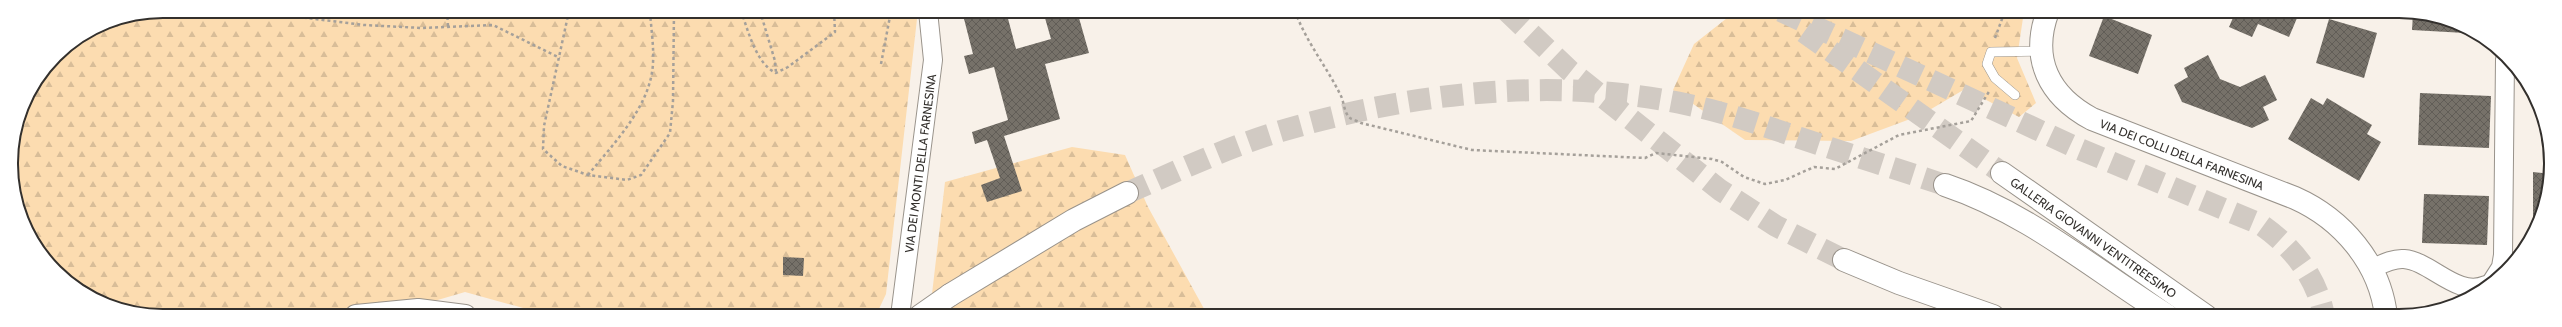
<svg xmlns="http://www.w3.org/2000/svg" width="2562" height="327" font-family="Cabin,sans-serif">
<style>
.forest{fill:url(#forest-firs)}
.building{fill:url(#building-cross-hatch)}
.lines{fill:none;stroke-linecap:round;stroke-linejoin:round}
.highway-tunnel{stroke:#d1cac3;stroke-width:22;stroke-dasharray:22 11;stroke-linecap:butt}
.lane-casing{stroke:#99938b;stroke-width:10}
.street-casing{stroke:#99938b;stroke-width:20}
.secondary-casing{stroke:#99938b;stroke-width:24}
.primary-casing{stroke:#99938b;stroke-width:24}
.highway-casing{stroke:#99938b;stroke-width:24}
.path{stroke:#a5a09a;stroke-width:2.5;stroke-dasharray:3 3;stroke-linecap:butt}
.lane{stroke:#fff;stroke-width:9}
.street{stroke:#fff;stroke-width:18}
.secondary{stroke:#fff;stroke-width:22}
.primary{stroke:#fff;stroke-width:22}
.highway{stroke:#fff;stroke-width:22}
.labels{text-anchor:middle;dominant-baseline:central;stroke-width:4;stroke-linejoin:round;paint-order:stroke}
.street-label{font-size:12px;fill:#33302d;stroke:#fff}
.rim{fill:none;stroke:#33302d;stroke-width:2}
</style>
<defs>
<pattern id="forest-firs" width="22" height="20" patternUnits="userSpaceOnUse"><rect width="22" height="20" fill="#fcdcb0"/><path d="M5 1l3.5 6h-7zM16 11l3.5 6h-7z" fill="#d8bd98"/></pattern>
<pattern id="building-cross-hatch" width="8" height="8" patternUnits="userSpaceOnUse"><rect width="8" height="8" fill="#767169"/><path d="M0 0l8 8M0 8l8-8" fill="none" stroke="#615d57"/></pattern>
</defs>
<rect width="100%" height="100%" fill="#f8f1e9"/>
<!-- forest -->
<g class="forest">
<polygon points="163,11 902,11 917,19 886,294 878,311 872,316 552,316 465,292 383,316 153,316 96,300 49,264 19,213 11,154 23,105 56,56 105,23"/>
<polygon points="1736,11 2026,11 2023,18 2017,58 2036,103 2019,117 1965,89 1921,115 1851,141 1745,140 1673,90 1694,44"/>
<polygon points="1072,147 1125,155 1148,207 1208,316 932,316 932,294 945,182"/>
</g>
<!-- building -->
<g class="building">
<polygon points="962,11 1006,11 1016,49 1051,39 1043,11 1077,11 1089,53 1045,64 1060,119 1004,136 1022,191 987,202 981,185 1000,178 987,140 975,144 972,132 1008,120 994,67 969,74 964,56 973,54"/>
<polygon points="2230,11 2300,11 2289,37 2258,24 2252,37 2229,27 2235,13"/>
<polygon points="2413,13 2466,27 2465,33 2412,30"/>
<polygon points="2104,16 2152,35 2138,74 2089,56"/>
<polygon points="2329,19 2377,33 2364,78 2316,63"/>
<polygon points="2208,55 2220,79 2240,87 2265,75 2277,100 2263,107 2269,120 2252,128 2182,102 2174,85 2188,77 2184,68"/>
<polygon points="2420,93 2491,96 2489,148 2418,145"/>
<polygon points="2311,98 2323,105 2327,98 2372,125 2367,134 2381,142 2359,181 2288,139"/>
<polygon points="2533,172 2551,174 2537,223 2533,223"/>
<polygon points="2424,194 2489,196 2487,245 2422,243"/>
<polygon points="783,257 804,258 803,276 783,275"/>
</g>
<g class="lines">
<!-- highway-tunnel -->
<g class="highway-tunnel">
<polyline points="1507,11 1570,71 1720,190 1776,226 1844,260"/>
<path d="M 1781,11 L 2077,148 L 2260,224 C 2292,246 2317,277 2324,316"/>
<polyline points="1804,32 2002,173"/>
<path d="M 1127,193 C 1177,171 1228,147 1281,131 C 1409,93 1553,76 1685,104 C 1724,112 1762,125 1800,138 C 1848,154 1897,169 1945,185"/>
</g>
<!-- lane casing -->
<g class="lane-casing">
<polyline id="lane" points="2015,95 1995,78 1987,64 1991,52 2041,51"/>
</g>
<!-- street casing -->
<g class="street-casing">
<g id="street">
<path d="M 2371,269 C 2382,264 2393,258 2404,259 C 2431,261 2457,298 2486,285"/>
<polyline points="2492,281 2501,267 2503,255 2505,59"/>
<path id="s1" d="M 900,316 L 933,60 L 928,11"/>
</g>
</g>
<!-- secondary casing -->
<g class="secondary-casing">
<g id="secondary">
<path id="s2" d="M 2048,11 C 2030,59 2049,96 2092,119 L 2295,198 C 2342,219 2380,263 2386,316"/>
</g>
</g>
<!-- primary casing -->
<g class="primary-casing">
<g id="primary">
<polyline points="356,316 418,310 465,316"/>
<polyline points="920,316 950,295"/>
</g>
</g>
<!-- highway casing -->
<g class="highway-casing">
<g id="highway">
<path id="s3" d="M 2002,173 L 2206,316"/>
<path d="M 1945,185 C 2029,213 2094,270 2168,316"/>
<polyline points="1844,260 1899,283 1993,316"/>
<polyline points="950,295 1074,220 1127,193"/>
</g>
</g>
<!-- path -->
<g class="path">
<polyline points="250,11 364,25 422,28 493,25 560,58"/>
<polyline points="447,11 448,26"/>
<polyline points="569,11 544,126 543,149 562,166 588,175 627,180 641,175 670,133 673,101 674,11"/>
<path d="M 741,11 C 748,30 756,64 776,73 L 788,67 L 835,32 L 834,11"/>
<polyline points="760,11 775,61 776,73"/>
<path d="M 1295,11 C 1306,42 1327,67 1341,96 C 1344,102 1344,113 1350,118 C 1353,120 1358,121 1361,123 L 1472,150 L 1645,158 L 1656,153 L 1712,159 L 1722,162 L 1744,177 L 1765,184 L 1785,180 L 1814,167 L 1835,169 L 1899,135 L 1971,121 L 1990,90"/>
<polyline points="1995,38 2005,11"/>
<polyline points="881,64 891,11"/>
<path d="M 588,175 C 614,143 651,106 653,63 C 654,46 651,28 650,11"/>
</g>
<!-- lane -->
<use href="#lane" class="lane"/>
<!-- street -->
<use href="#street" class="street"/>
<!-- secondary -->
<use href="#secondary" class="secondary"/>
<!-- primary -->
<use href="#primary" class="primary"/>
<!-- highway -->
<use href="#highway" class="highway"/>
</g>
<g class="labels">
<!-- street labels -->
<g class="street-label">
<text stroke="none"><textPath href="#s2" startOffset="226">VIA DEI COLLI DELLA FARNESINA</textPath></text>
<text stroke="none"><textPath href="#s1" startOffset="154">VIA DEI MONTI DELLA FARNESINA</textPath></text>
<text stroke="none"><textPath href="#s3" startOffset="112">GALLERIA GIOVANNI VENTITREESIMO</textPath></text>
</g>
</g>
<!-- crop -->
<path d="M0 0H2562V327H0ZM163 18H2399A145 145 0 0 1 2544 163V164A145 145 0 0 1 2399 309H163A145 145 0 0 1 18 164V163A145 145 0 0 1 163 18Z" fill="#fff" fill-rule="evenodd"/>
<path class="rim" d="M163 18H2399A145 145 0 0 1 2544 163V164A145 145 0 0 1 2399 309H163A145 145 0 0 1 18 164V163A145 145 0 0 1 163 18Z"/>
</svg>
